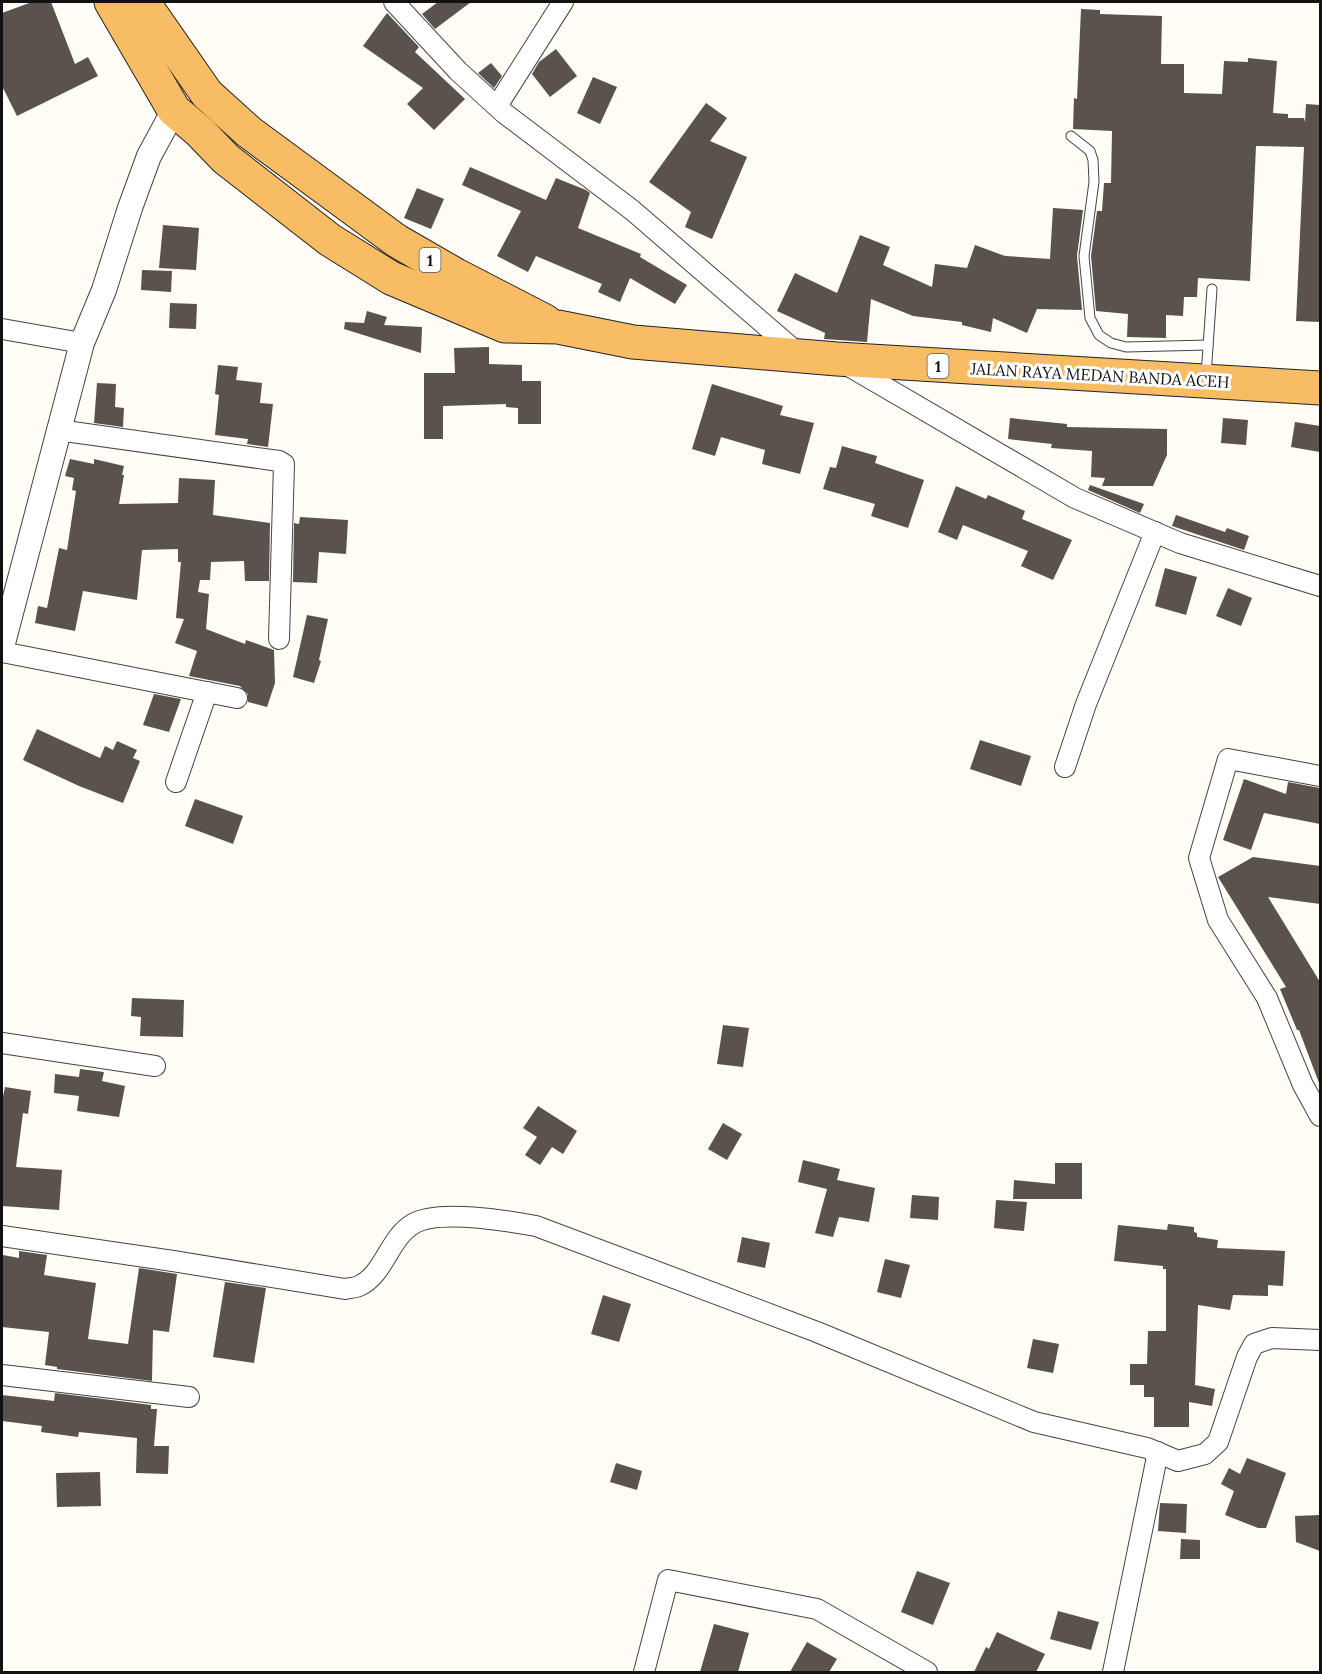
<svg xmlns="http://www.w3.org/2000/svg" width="1322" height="1674" font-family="Lora,serif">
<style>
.building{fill:#5a524d}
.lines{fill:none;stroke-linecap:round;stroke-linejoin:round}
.service-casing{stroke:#444;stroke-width:11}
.minor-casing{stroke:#444;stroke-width:22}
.tertiary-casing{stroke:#444;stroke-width:26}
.trunk-casing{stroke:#222;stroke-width:35}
.service{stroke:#fff;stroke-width:9}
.minor{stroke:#fff;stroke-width:20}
.tertiary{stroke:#fff;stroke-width:24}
.trunk{stroke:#f7bc64;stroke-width:33}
.labels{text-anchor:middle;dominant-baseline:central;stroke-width:6;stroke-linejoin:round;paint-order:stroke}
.shield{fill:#fff;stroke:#585858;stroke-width:1.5}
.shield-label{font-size:15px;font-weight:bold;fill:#111}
.street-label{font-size:16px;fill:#111;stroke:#fff}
</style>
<rect width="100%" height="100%" fill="#fffdf5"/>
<!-- building -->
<g class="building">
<polygon points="32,2 51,2 75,64 88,57 98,76 17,116 2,86 2,13"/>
<polygon points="438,2 471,2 435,29 422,14"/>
<polygon points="1081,9 1100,10 1100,14 1162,16 1161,64 1184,64 1184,93 1222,94 1224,61 1248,62 1248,58 1277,61 1273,113 1288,114 1288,118 1304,118 1305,122 1306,104 1320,105 1320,322 1296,321 1304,147 1256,146 1250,281 1198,278 1197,297 1184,297 1183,316 1166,315 1166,338 1127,337 1128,314 1096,311 1091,256 1097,211 1102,211 1104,183 1111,183 1112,131 1073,129 1074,98 1077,99"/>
<polygon points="387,13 419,47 415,52 465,99 434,130 407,104 423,88 363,46"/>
<polygon points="556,49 577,76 550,97 532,74 539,62"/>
<polygon points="491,63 502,76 494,88 478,73"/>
<polygon points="593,77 617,87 600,124 577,113"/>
<polygon points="706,103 727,118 710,141 747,157 712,239 685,227 691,212 649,182"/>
<polygon points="470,167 546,200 556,178 586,190 590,193 578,228 641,254 640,257 687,285 675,304 630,278 620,302 598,292 602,284 536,256 528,272 497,256 521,211 462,185"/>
<polygon points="417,188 444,199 431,229 404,218"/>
<polygon points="1053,208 1083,210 1077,256 1082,310 1037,309 1027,333 993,318 991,332 962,325 962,322 913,316 871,299 867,342 824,339 825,333 777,311 795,273 837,293 860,235 890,247 883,265 932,287 935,264 967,268 975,245 1005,256 1050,259"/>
<polygon points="163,225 199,228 196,270 159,268"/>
<polygon points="142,270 172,271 171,292 141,290"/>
<polygon points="170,303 197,304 196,329 169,328"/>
<polygon points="367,311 387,317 384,325 422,327 421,353 344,329 345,322 364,323"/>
<polygon points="489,347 489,364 522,365 522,381 541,381 541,424 518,424 518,408 506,407 506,404 443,406 443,439 424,439 424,373 455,373 454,348"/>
<polygon points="218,365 238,367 236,380 262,383 260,403 273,404 268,447 247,444 248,439 215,435 219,395 215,394"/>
<polygon points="97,383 116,384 115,407 124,408 123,427 94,423"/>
<polygon points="712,384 783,406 780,415 814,423 800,474 762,464 765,450 721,437 715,456 692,449"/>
<polygon points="1010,418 1067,424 1067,427 1167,429 1167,455 1153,486 1102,486 1105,478 1091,477 1092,451 1051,448 1052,444 1008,439"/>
<polygon points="1223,418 1248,420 1246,445 1221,443"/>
<polygon points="1295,422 1320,426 1320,452 1291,447"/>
<polygon points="842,446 877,456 875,463 924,480 908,528 871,516 875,504 823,489 830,467 836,468"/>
<polygon points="70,459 94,464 94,459 124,466 122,475 124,475 119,504 178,503 179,478 215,480 213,515 270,523 269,581 245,581 244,561 211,562 210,580 200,580 198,592 209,594 206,629 245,644 246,640 274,650 275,683 267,707 248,702 248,694 240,686 189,676 197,651 175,643 184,619 176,618 181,562 178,562 178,549 142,550 137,600 83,591 75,631 35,623 38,606 47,608 59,548 67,550 76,491 72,490 74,478 65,476"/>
<polygon points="1090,485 1144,504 1140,513 1088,490"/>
<polygon points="956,486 986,499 988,495 1025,511 1022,519 1072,540 1053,580 1021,566 1028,551 963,525 957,540 938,532"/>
<polygon points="1176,515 1225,532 1227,528 1249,536 1244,550 1172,526"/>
<polygon points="300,517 348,520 346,554 319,552 317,583 293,582 294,523 299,524"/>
<polygon points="1165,568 1197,577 1186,615 1155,606"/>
<polygon points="1228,588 1252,598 1241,626 1216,616"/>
<polygon points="307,615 328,619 319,660 321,661 314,683 293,677"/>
<polygon points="154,694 181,699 169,732 143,725"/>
<polygon points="37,729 100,758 105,746 113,750 117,741 137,750 133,758 140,761 123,803 79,786 23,760"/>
<polygon points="980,740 1031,756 1021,786 970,769"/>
<polygon points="1244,779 1286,794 1288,782 1320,788 1320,824 1264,813 1251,850 1223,840"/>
<polygon points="195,799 243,816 233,844 185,826"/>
<polygon points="1253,857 1320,866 1320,904 1268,897 1320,982 1320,1082 1319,1083 1299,1030 1297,1030 1280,989 1286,987 1218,877"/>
<polygon points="132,998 184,1000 183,1037 140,1036 141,1017 131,1016"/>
<polygon points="723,1025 749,1028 743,1067 717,1064"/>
<polygon points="80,1069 104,1072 102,1081 125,1086 119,1117 77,1111 79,1096 54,1093 55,1074 79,1077"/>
<polygon points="5,1087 31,1091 28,1114 23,1113 16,1167 62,1170 59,1210 2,1206 2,1101"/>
<polygon points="538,1106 577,1131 563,1154 552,1147 540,1165 525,1155 537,1137 523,1128"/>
<polygon points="723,1123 742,1134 727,1160 708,1149"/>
<polygon points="803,1160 840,1169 837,1180 875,1188 869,1222 839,1217 833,1237 815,1233 827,1189 798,1182"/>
<polygon points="1055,1163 1082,1163 1082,1199 1013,1199 1014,1180 1055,1184"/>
<polygon points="912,1195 939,1197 938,1220 910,1218"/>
<polygon points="996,1200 1027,1202 1024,1231 994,1228"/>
<polygon points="1168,1224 1194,1227 1194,1232 1197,1233 1197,1237 1218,1240 1217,1248 1285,1251 1283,1286 1268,1285 1268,1296 1233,1295 1230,1310 1198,1305 1195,1385 1215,1389 1212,1406 1189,1402 1189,1427 1154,1427 1154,1397 1144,1397 1144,1385 1130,1385 1130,1364 1147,1364 1148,1331 1166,1331 1166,1269 1163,1269 1163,1266 1114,1261 1118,1225 1167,1230"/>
<polygon points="742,1237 770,1243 765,1268 737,1262"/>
<polygon points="19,1251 47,1255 44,1275 96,1283 88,1339 128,1344 139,1268 177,1274 169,1332 153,1330 152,1381 57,1369 57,1367 45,1365 49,1332 2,1327 2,1268 3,1255 19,1258"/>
<polygon points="885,1259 910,1265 901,1298 877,1292"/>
<polygon points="225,1282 266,1288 254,1363 213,1357"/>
<polygon points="603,1295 631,1304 619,1342 591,1334"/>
<polygon points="1033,1339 1059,1344 1053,1373 1027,1368"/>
<polygon points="55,1393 151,1405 151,1409 157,1409 154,1446 169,1446 168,1474 136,1473 137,1438 79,1432 78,1437 41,1432 42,1426 2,1421 2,1395 54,1401"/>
<polygon points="1247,1458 1286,1473 1266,1528 1258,1528 1225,1515 1234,1491 1221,1484 1229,1468 1240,1474"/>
<polygon points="616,1463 642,1471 637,1490 610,1482"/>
<polygon points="100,1472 101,1506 57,1507 56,1473"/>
<polygon points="1160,1503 1187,1504 1186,1533 1158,1531"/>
<polygon points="1320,1515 1320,1551 1296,1542 1295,1516"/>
<polygon points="1181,1539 1200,1540 1200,1559 1180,1559"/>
<polygon points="917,1571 950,1583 933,1625 901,1612"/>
<polygon points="1058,1611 1099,1622 1091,1650 1050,1639"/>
<polygon points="714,1624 749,1633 738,1672 700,1672"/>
<polygon points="997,1632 1045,1654 1036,1672 974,1672 986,1647 989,1649"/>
<polygon points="807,1642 837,1659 829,1672 790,1672"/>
</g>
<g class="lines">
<!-- service casing -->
<g class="service-casing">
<g id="service">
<polyline points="1071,136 1090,151 1093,160 1094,182 1084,256 1090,318 1099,335 1111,343 1126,347 1208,345"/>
<polyline points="1206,376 1212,289"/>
</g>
</g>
<!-- minor casing -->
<g class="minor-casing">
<g id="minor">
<polyline points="394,2 458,71 504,113 632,210 800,355"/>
<polyline points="497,106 563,2"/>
<polyline points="2,329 82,343"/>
<polyline points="847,365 1075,498 1180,543 1320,586"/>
<polyline points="58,430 279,461 284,464 279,639"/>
<polyline points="2,652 237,698"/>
<polyline points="1065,767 1086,704 1155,532"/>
<polyline points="1320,776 1228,759 1199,858 1218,920 1267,998 1303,1085 1320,1116"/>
<polyline points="176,782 207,692"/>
<polyline points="2,1043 155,1066"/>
<path d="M 2,1236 L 173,1261 L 345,1289 C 349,1288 355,1288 359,1286 C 384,1275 389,1238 413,1224 C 438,1209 508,1221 536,1226 L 817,1332 L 1034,1422 L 1147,1448 L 1178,1461 L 1205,1454 L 1218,1442 L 1247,1357 L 1254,1344 L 1272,1338 L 1320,1340"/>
<polyline points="2,1375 189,1397"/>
<polyline points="644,1672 668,1580 817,1609 927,1672"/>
<polyline points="1113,1672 1158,1452"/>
</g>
</g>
<!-- tertiary casing -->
<g class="tertiary-casing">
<polyline id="tertiary" points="2,647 82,343 104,290 130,208 149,156 174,110"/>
</g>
<!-- trunk casing -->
<g class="trunk-casing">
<g id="trunk">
<polyline points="111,2 174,110 200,132 226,159 330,240 391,278 505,326 558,327 633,342 837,359 1320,388"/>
<polyline points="143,2 207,94 249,132 397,241 456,275 545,321"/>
</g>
</g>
<!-- service -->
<use href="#service" class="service"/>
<!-- minor -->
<use href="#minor" class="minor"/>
<!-- tertiary -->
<use href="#tertiary" class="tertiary"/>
<!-- trunk -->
<use href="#trunk" class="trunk"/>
</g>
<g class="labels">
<!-- shield labels -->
<g class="shield">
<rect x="419.5" y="248" width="21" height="24" rx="4.5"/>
<rect x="927.5" y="354" width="21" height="24" rx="4.5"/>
</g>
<g class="shield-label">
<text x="430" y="260">1</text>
<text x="938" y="366">1</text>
</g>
<!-- street labels -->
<g class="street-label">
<text transform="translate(1100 375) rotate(3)">JALAN RAYA MEDAN BANDA ACEH</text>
</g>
</g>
<!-- border -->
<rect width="1322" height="1674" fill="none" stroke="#111111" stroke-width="6"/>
</svg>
